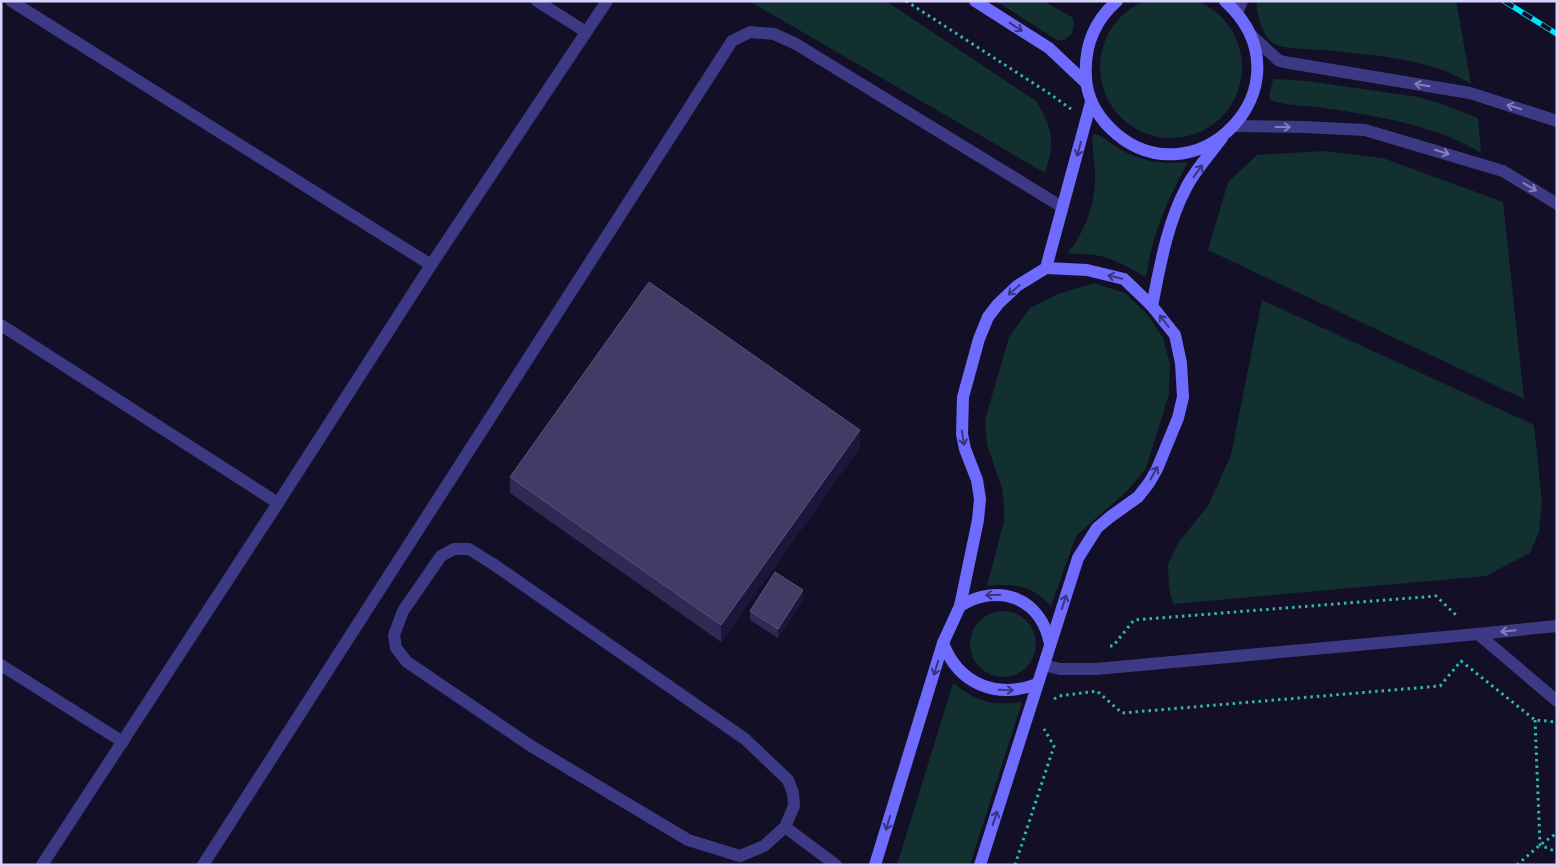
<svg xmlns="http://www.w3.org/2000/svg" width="1558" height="866" font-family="Mulish,sans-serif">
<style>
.green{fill:#12302f}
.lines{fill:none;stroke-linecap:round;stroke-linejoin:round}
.path{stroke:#2fb8b0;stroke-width:3;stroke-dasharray:2.5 4;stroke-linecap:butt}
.lane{stroke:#3d3a85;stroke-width:12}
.street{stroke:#3d3a85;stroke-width:12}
.secondary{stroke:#6f6bff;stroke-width:12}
.rail-casing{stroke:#00e5ff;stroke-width:5.5}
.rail{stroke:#130f26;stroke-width:4;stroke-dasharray:11;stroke-linecap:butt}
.wall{fill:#312854}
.shaded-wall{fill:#1d163a}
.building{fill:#433a66;stroke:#5a527e}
.oneway{stroke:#38347d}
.oneway2{stroke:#837fbc}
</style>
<rect width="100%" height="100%" fill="#130f26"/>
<!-- green -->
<g class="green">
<circle cx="1171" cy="67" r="71"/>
<path d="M 749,1 L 886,1 L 1036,101 C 1053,128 1055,142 1045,173 Z"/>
<polygon points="996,1 1043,1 1072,17 1074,22 1072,34 1064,40 1057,40"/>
<path d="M 1257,1 L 1456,1 L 1471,84 C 1462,79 1453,74 1443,70 C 1409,58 1370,55 1334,51 C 1319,49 1284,50 1273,43 C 1263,36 1255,13 1257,1 Z"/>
<path d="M 1275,79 L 1307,81 L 1418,97 L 1445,105 L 1478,118 L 1481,153 C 1438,126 1374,115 1323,108 C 1306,105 1286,106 1270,100 L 1269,95 L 1273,80 Z"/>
<path d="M 1094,134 C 1103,136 1110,143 1118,148 C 1139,161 1161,165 1186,162 L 1187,164 C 1168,198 1151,238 1146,277 C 1130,269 1114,258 1095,255 C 1086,253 1077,255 1068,253 C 1081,237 1091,214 1094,193 C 1097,175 1093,156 1092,138 Z"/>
<polygon points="1324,151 1383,158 1503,202 1524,399 1208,250 1228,182 1257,155"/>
<path d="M 1094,283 L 1125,293 L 1148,315 L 1163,338 L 1170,364 L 1169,394 L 1146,468 L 1127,491 L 1076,536 L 1051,606 C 1032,585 1014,583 987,586 L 1004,521 L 1004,506 L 1002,488 L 987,445 L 985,420 L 1009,337 L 1030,308 L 1058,294 Z"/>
<polygon points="1262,300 1534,425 1542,502 1539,532 1530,553 1486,576 1173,604 1169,588 1168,564 1178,543 1208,506 1231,455"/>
<circle cx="1003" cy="644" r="33"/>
<path d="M 953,683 C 978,702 991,706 1022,702 L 970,865 L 897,865 Z"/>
</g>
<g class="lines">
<!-- path -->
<g class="path">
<polyline points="906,1 1050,94 1071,109"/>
<polyline points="1110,646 1113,646 1134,620 1436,596 1457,616"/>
<polyline points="1054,699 1059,696 1097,691 1122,713 1440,686 1461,661 1535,720 1557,722"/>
<polyline points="1535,720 1540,845 1557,852"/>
<polyline points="1015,865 1054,746 1044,729"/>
<polyline points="1517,865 1540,845 1557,833"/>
</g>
<!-- lane -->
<g class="lane">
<polyline points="1557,626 1478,634 1557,701"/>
<polyline points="1044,665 1060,669 1096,669 1478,634"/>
<polyline points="785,827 794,806 793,793 788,780 745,739 493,564 469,549 454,549 441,556 403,611 394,635 396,648 407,662 531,746 688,840 740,856 764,846 785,827 836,865"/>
<polyline points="203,865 732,41 750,32 774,34 796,44 1062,207"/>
</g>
<!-- street -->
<g class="street">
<polyline points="11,1 431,265"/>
<polyline points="537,1 586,32"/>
<polyline points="1237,13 1242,1"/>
<polyline points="1251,35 1278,60 1284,62 1470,93 1557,121"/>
<polyline points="1234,126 1304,127 1365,130 1503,171 1557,204"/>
<polyline points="1,325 278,503"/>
<polyline points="1,665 123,742"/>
<polyline points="42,865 278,503 431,265 607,1"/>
</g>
<!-- secondary -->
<g class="secondary">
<polyline points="975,1 1049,48 1086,83"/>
<path d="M 1117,1 C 1094,21 1084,48 1086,78 C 1087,97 1097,115 1110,128 C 1192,209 1317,85 1225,1"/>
<polyline points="1046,268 1087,270 1124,279 1152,306"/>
<path d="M 960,606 C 999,582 1041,598 1050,644"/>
<path d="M 943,643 C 959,685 997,699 1037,684"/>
<polyline points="875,865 943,643 960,606 978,520 980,499 977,480 965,449 962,434 963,397 979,339 988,317 998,304 1017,286 1046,268 1091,102"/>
<path d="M 980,865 L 1078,558 L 1097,528 L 1110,517 L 1138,497 L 1149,483 L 1157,469 L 1178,418 L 1183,397 L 1181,363 L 1175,335 L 1152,306 C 1160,266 1167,224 1186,188 C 1195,170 1210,154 1222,138"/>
</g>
<!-- rail casing -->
<g class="rail-casing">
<polyline id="rail" points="1504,1 1557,34"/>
</g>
<!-- rail -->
<use href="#rail" class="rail"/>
</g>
<!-- wall -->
<g class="wall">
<polygon points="860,447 721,642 510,493 510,477"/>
<polygon points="803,599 778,638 750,620 750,611"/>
</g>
<!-- shaded-wall -->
<g class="shaded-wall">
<polygon points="860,430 860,447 721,642 721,625"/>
<polygon points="803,590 803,599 778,638 778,629"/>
</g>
<!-- building -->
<g class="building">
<polygon points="649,282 860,430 721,625 510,477"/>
<polygon points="775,572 803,590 778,629 750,611"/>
</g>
<!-- one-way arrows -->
<defs><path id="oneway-shaft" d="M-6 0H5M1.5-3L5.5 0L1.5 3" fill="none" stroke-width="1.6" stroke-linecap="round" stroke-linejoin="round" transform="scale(1.25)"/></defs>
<g class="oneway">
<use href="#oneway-shaft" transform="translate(1016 27) rotate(33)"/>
<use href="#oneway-shaft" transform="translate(1079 149) rotate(105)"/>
<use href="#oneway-shaft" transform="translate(1198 171) rotate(-55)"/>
<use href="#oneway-shaft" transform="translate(1115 277) rotate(-166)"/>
<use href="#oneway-shaft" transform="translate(1014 290) rotate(139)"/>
<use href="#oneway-shaft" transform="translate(1164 321) rotate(-128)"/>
<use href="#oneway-shaft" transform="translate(963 438) rotate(81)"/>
<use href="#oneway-shaft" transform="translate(1154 473) rotate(-61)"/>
<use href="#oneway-shaft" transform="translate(993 595) rotate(178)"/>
<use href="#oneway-shaft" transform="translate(1064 602) rotate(-72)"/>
<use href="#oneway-shaft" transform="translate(936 668) rotate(107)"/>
<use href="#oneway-shaft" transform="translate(1006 690) rotate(2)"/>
<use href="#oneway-shaft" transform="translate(995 818) rotate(-72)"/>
<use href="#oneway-shaft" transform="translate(888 823) rotate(107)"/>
</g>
<g class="oneway2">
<use href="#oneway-shaft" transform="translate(1422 85) rotate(-171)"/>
<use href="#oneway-shaft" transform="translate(1514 107) rotate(-162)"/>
<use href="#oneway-shaft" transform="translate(1283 127)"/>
<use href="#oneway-shaft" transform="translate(1442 152) rotate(17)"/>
<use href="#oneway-shaft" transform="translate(1530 187) rotate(31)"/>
<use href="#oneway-shaft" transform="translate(1508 631) rotate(174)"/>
</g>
<!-- border -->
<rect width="1558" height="866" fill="none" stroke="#d9d4ff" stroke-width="5"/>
</svg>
